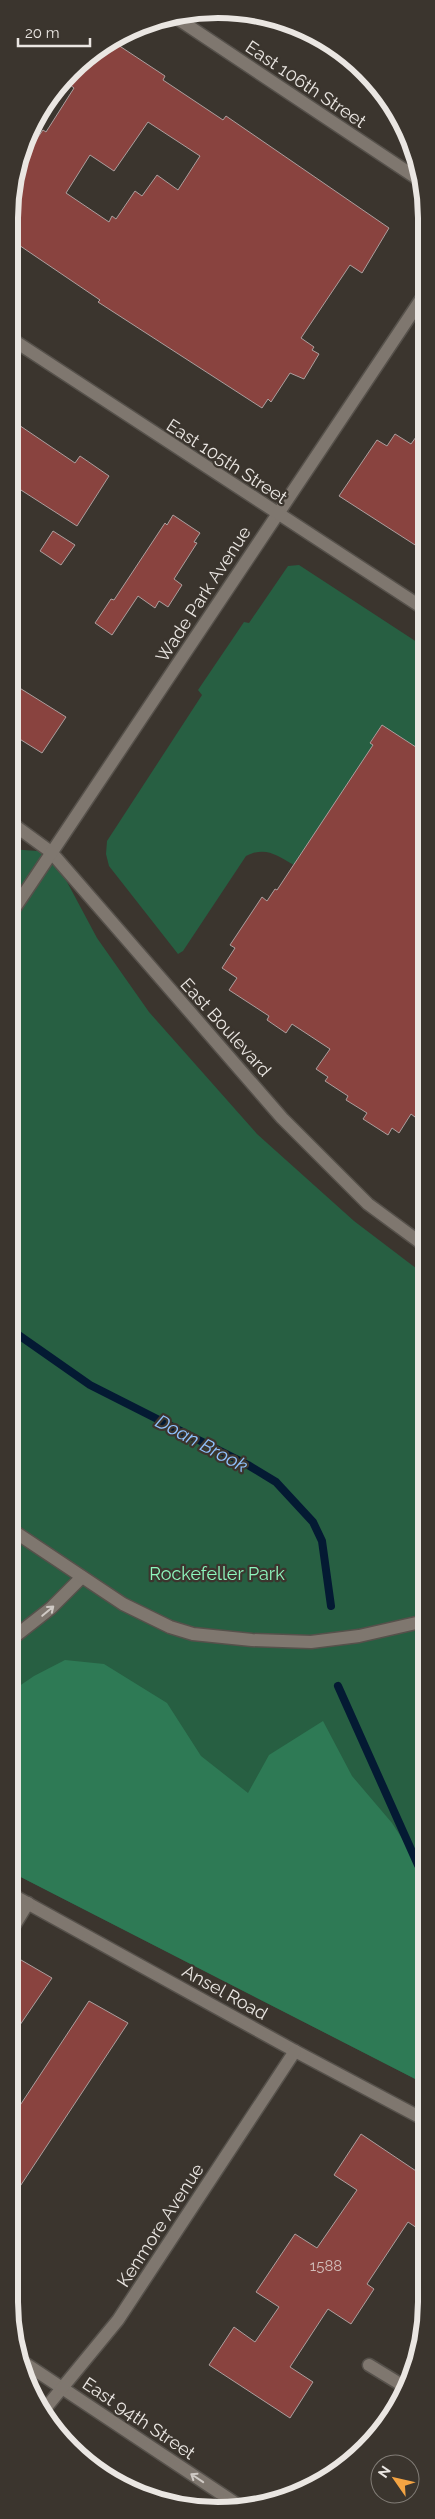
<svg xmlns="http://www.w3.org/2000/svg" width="435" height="2519" font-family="Raleway,sans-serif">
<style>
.green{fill:#275f42}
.forest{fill:#2e7a55}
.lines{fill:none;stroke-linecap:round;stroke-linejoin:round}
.stream{stroke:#041a33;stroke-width:8}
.building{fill:#89433f;stroke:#ac9f9e;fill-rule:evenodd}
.minor-casing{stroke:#56514b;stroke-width:15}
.tertiary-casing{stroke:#56514b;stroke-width:15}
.secondary-casing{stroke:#56514b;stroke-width:15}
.minor{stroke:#7f776f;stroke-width:12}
.tertiary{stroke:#7f776f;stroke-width:12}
.secondary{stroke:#7f776f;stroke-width:12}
.oneway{stroke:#cfcac5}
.labels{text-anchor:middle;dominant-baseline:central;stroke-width:4.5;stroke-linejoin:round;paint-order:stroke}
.number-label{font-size:15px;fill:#d2bdb9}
.street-label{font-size:18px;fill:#eae6e2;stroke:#3b352e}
.park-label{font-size:18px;fill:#8ef6bd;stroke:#3b352e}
.water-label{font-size:19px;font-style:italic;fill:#90c2fe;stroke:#3b352e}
.rim{fill:none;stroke:#eae6e2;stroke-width:6}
</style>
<rect width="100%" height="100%" fill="#3b352e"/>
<!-- green -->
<g class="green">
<path d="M 299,565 L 426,648 L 425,753 L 382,725 L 370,742 L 373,745 L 294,865 C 276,855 266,846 246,856 L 183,951 L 178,954 L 109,866 L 106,854 L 107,841 L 202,695 L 198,690 L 244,622 L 249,623 L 288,566 Z"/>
<polygon points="10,849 51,852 97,938 149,1012 257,1134 354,1221 425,1275 425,2084 9,1871"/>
</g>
<!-- forest -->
<polygon class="forest" points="65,1660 104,1664 167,1703 201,1756 248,1793 269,1755 323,1721 352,1776 392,1823 425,1874 425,2084 9,1871 9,1693 34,1676"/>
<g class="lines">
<!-- stream -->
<g class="stream">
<polyline points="10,1329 90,1385 248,1465 276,1482 313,1522 322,1541 331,1606"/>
<polyline points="338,1686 418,1865 425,1874"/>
</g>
</g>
<!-- building -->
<g class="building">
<path d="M 112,41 L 165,76 L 163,80 L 223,120 L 226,116 L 389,228 L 362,273 L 350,265 L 301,338 L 314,347 L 312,350 L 319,354 L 304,379 L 290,373 L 271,402 L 268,399 L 262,408 L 98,302 L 100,300 L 10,239 L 10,191 L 19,164 L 43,130 L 46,132 L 74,88 L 65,81 L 90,52 ZM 148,122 L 200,156 L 178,190 L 157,175 L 142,196 L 135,191 L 116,219 L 112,216 L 109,222 L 66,193 L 90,155 L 114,171 Z"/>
<polygon points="10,419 75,463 80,456 109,476 77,526 10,483"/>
<polygon points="426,423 426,552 339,496 377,440 387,446 395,434 411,444"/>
<polygon points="173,515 200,533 194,542 197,543 174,579 182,585 168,607 159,601 155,608 138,596 112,635 95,623 111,599 114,600 165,523 167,525"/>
<polygon points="53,531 75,545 61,565 40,551"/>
<polygon points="10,682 66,717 42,753 10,733"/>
<polygon points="382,725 425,753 425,1102 415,1117 411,1114 399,1133 392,1128 388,1135 363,1119 367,1113 346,1100 348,1096 325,1081 328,1077 316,1069 330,1049 292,1024 286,1033 267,1020 269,1016 229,990 237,978 222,968 235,948 230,945 262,897 267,901 275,889 277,890 373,745 370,743"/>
<polygon points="9,1953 52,1978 9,2041"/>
<polygon points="89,2001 128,2023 9,2203 9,2122"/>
<polygon points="361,2134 425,2177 425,2216 417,2228 408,2222 367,2284 374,2289 351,2324 328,2309 290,2367 313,2382 290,2418 209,2365 234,2327 255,2342 279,2307 256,2292 295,2234 317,2248 357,2190 334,2175"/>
</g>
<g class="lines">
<!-- minor casing -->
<g class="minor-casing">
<g id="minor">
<polyline points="172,15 421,181"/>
<polyline points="9,1641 51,1608 82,1577"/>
<polyline points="9,1893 295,2051 425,2120"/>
<polyline points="9,1934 28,1903"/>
<polyline points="20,2360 238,2505"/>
<polyline points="369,2365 405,2387"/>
<polyline points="44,2410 118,2320 295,2051"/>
</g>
</g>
<!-- tertiary casing -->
<g class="tertiary-casing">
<g id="tertiary">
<polyline points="10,822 51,852 282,1118 368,1204 425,1246"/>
<polyline points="10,915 426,292"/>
</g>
</g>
<!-- secondary casing -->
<g class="secondary-casing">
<g id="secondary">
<polyline points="10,338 426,610"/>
<polyline points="9,1528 123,1604 170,1627 193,1634 252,1640 311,1642 359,1636 425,1621"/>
</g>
</g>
<!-- minor -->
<use href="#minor" class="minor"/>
<!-- tertiary -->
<use href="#tertiary" class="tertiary"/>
<!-- secondary -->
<use href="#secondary" class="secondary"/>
</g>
<!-- one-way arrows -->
<defs><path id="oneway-shaft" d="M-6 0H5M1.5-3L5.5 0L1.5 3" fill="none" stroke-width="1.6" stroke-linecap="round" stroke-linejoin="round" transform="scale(1.25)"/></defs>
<g class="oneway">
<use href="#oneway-shaft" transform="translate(48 1611) rotate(-40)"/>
<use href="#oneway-shaft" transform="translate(197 2478) rotate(-146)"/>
</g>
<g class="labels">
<!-- number labels -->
<g class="number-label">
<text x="326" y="2266">1588</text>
</g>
<!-- street labels -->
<g class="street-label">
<text transform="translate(306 84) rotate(34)">East 106th Street</text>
<text transform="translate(227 461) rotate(33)">East 105th Street</text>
<text transform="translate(203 594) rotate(-57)">Wade Park Avenue</text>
<text transform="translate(226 1027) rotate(48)">East Boulevard</text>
<text transform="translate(225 1992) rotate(29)">Ansel Road</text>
<text transform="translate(160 2225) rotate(-57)">Kenmore Avenue</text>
<text transform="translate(139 2418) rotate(34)">East 94th Street</text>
</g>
<!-- park labels -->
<g class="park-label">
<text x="217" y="1573">Rockefeller Park</text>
</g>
<!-- water labels -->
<g class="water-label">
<text transform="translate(202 1443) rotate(28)">Doan Brook</text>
</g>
</g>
<!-- crop -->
<path d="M0 0H435V2519H0ZM218 18H218A200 200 0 0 1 418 218V2302A200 200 0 0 1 218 2502H218A200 200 0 0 1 18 2302V218A200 200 0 0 1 218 18Z" fill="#3b352e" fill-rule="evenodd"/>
<path class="rim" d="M218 18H218A200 200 0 0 1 418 218V2302A200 200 0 0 1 218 2502H218A200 200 0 0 1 18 2302V218A200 200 0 0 1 218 18Z"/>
<!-- north arrow -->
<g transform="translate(395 2479) rotate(304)"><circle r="24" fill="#3b352e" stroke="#817c76"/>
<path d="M0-4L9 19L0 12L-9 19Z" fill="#f4a443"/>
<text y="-8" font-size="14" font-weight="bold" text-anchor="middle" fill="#eae6e2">N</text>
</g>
<!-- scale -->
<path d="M18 38v8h72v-8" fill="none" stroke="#eae6e2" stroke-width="2.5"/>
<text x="25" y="38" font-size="15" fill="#eae6e2" stroke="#3b352e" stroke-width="4" paint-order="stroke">20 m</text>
</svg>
